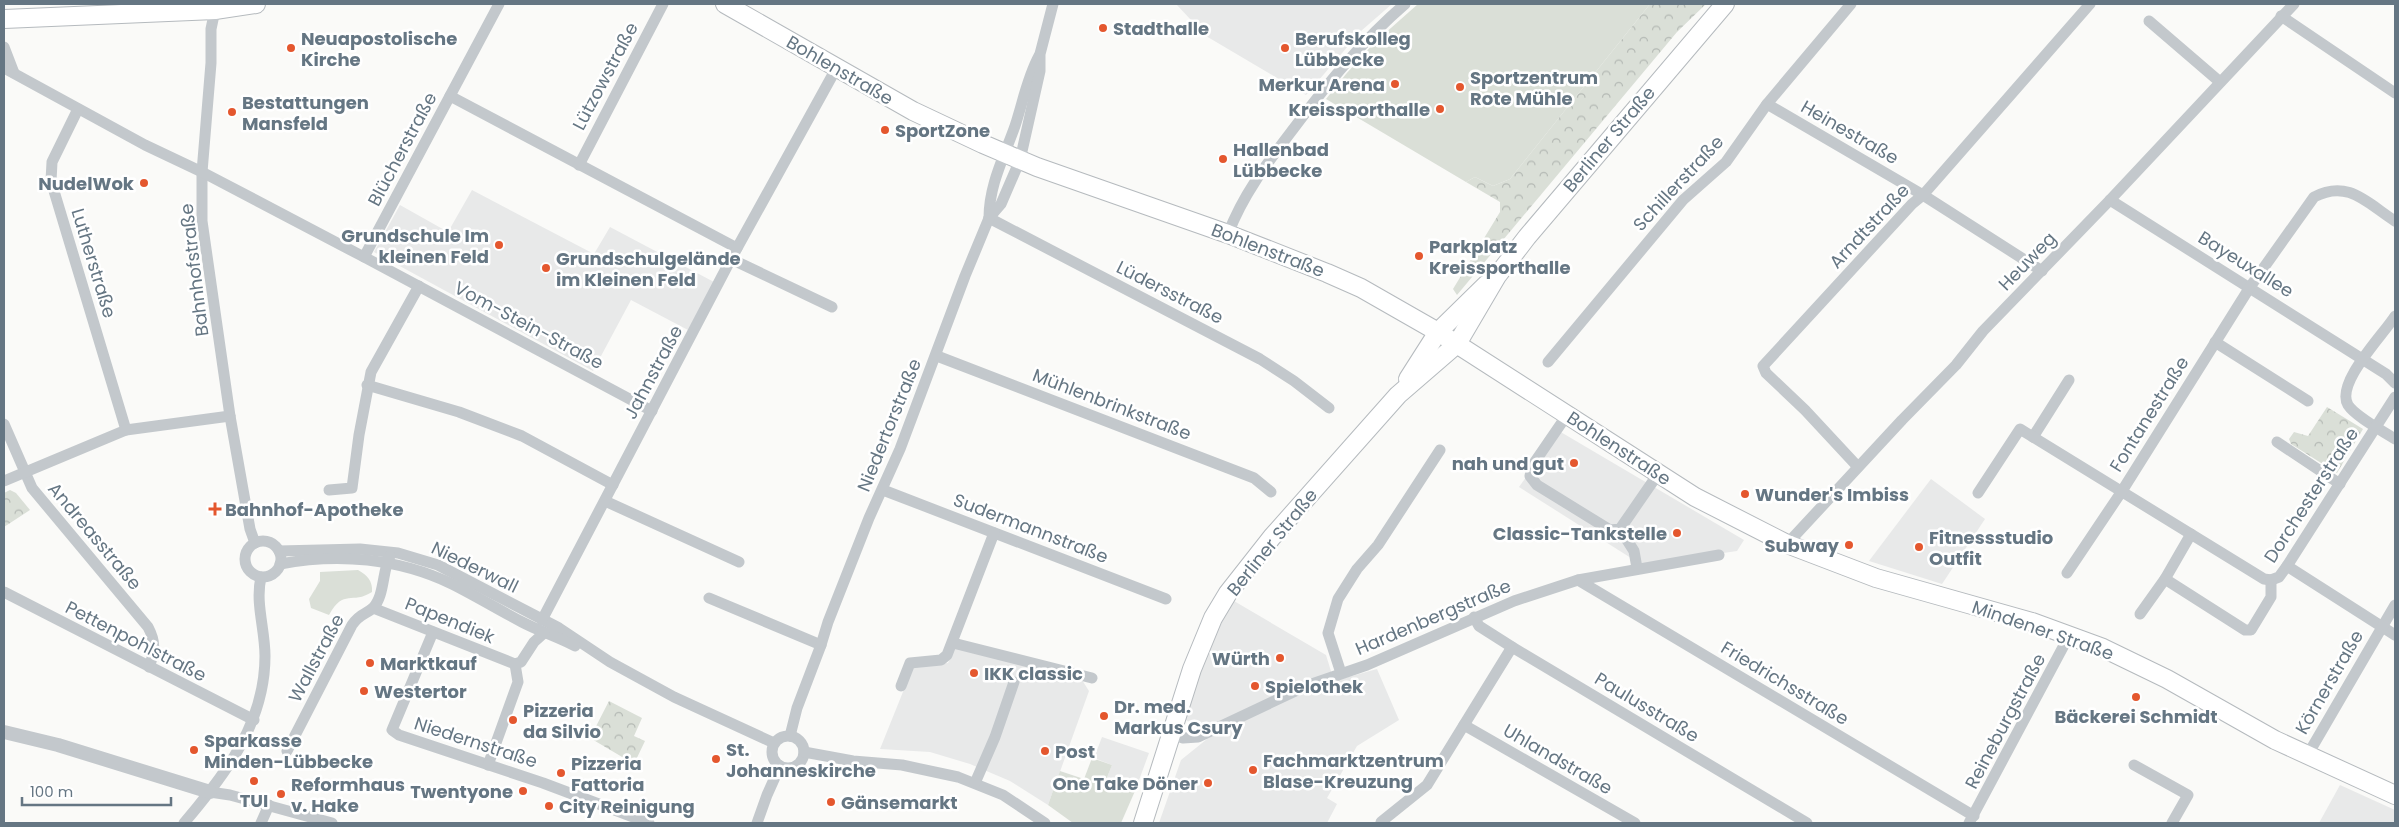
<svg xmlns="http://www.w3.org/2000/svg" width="2399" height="827" font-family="Poppins,sans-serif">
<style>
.built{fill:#e8e9e9}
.grass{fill:#dadfd7}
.forest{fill:url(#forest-crowns)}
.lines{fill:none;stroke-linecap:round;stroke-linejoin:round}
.primary-casing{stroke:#b5babe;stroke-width:20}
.minor{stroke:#c3c8cc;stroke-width:11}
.tertiary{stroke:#c3c8cc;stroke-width:14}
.primary{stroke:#fff;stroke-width:18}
.poi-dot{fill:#e4572e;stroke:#fff;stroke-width:2}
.labels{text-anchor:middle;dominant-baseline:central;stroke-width:5;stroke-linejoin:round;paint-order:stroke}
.poi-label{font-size:18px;font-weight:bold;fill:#657683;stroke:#fff;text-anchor:start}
.street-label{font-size:18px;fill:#657683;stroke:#fff}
</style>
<defs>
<pattern id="forest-crowns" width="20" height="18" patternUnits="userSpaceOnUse" patternTransform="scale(1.25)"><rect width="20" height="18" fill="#dadfd7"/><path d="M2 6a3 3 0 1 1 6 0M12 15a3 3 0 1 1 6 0" fill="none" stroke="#b4b9b4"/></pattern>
</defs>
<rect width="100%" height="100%" fill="#fafaf8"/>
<!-- built -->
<g class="built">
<polygon points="1176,4 1392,4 1361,31 1306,95 1206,36"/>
<polygon points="472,190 594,254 610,227 714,282 688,330 631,300 593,371 374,252 400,205 448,232"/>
<polygon points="1559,431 1744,540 1737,551 1642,565 1519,487"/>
<polygon points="1931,479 1985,519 1942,584 1869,561"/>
<polygon points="1234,601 1326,655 1334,681 1377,669 1399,720 1357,746 1327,798 1337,804 1327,823 1159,823 1181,760 1207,739 1202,725 1192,724 1186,720 1186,711 1211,641"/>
<polygon points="955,648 1082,680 1089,691 1048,805 1010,781 970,764 930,752 880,749 913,667 948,663"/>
<polygon points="1102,737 1149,753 1135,791 1106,780 1112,765 1094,758"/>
<polygon points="2340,785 2395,810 2395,823 2319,823"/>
</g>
<!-- grass -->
<g class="grass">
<polygon points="1418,4 1650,4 1510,179 1493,186 1475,177 1466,182 1326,99 1346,74 1374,43"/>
<path d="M 358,570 C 367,575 373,581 372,592 C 352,605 344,588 329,615 L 311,608 L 309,599 L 320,581 L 320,572 Z"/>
<polygon points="1092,758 1112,765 1106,780 1135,791 1121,823 1073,823 1048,805 1060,771 1084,779"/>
</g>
<!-- forest -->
<g class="forest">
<polygon points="1650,4 1706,4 1677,32 1457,295 1453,289 1500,212 1500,202 1466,182 1475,177 1493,186 1510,179"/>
<polygon points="2327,407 2363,429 2337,473 2291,444 2289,439 2294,432 2308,436"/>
<polygon points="10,490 16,493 30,510 4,527 4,493"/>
<polygon points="609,701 642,718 634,736 645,741 634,764 590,738"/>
</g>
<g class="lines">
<!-- primary casing -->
<g class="primary-casing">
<g id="primary">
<polyline points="725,4 913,111 983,144 1037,167 1228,234 1327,273 1361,288 1438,332 1695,497 1787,544 1876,578 2032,622 2103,648 2167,679 2275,740 2395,795"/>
<polyline points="4,19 215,10 256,4"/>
<polyline points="1408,379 1438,332 1487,284"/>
<polyline points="1143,823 1192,669 1213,618 1228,593 1272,537 1398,395 1457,344 1497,276 1527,237 1725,4"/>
</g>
</g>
<!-- minor -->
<g class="minor">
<polyline points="215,10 211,29 211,63 202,172 202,221 230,416 250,529 255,543"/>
<polyline points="2281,16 2395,93"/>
<polyline points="2149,21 2220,82"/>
<polyline points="4,47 14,73"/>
<polyline points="4,68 145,145 202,172 364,257 652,411"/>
<polyline points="450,96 737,248"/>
<polyline points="1767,104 1923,195 2042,271"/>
<polyline points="78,109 52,162 51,181 126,430"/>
<polyline points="579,165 663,4"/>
<polyline points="2110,200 2386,374 2395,383"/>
<polyline points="989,218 1260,359 1294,381 1329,408"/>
<path d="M 989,218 C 989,185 1004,157 1015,126 C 1023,102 1027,78 1039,56"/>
<path d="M 1228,234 C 1243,194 1268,162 1294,128 C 1328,83 1362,41 1405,4"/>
<polyline points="364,257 499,4"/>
<polyline points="731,259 832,307"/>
<path d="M 2395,316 C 2384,334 2335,383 2348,405 C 2356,417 2383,431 2395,439"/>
<polyline points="2215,342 2308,401"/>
<polyline points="937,356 1254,478 1271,492"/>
<polyline points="1548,362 1683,200 1726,162 1767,104 1851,4"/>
<polyline points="367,385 459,412 522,436 613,485"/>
<polyline points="1567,415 1532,466 1530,476 1537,485 1610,530 1620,529 1658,474"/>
<path d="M 4,424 L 32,488 L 148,627 C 156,642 155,651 149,667"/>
<polyline points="2033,437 2069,380"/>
<polyline points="2277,442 2340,484"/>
<polyline points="1858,467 1805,410 1766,373 1763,366 1912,204 1923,195 2090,4"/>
<polyline points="4,481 126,430 230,416"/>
<polyline points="329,490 352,488 359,435 371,372 419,286"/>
<polyline points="883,490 1166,599"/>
<polyline points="1978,493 2020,429 2264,579 2271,580"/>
<polyline points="605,501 739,562"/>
<polyline points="1620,529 1634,551 1637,568"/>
<circle cx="263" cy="559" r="18"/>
<polyline points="1787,544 1902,420 1956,365 1983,331 2110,200 2294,4"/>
<polyline points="279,551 360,549 398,553 438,565 559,628 610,662 674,697 774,743"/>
<path d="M 280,564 C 338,553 398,558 452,584 C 476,596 499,610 522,622 C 539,631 558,637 575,646"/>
<polyline points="2287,566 2395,635"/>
<path d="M 2067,573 L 2122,491 L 2250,287 L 2314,197 C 2348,179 2367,203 2395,221"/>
<polyline points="2165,579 2245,630 2251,630 2271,597 2271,580"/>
<polyline points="1578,580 1974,816"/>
<polyline points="2271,580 2279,577 2287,566 2395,397"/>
<polyline points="4,592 254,720"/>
<polyline points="709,598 821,645"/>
<polyline points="373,608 515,664"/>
<polyline points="2140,614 2165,579 2191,534"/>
<polyline points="1474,617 1479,626 1512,647 1807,823"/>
<polyline points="542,620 731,259 837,67"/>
<polyline points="433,632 392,730 399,735 543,783 649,823"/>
<polyline points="953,643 1092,678"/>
<polyline points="515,664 521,662 534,642 544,633"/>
<polyline points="1341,673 1328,633 1338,599 1357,569 1378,545 1440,450"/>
<polyline points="901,686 910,663 941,660 947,655 994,533"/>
<polyline points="1464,725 1635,823"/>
<polyline points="1171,734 1183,738 1198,737 1306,686 1367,665 1514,601 1578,580 1719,555"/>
<circle cx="788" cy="752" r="16"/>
<polyline points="790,736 797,708 821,645 828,622 869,518 900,449 965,276 989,218 1001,204 1020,160 1040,71 1040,54 1053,4"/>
<path d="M 287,751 L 352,625 C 360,613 365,615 373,608 C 385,595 382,571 390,556"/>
<polyline points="804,752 853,761 902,765 958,777 1003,795 1045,823"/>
<polyline points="2307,756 2395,605"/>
<polyline points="488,765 518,682 515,664"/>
<polyline points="2134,765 2188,795 2172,823"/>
<polyline points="975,783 995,737 1014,682"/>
<polyline points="210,792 230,795 332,823"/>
<polyline points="1381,822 1427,785 1512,647"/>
<path d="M 184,823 C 225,775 265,723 265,656 C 265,629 255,603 261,577"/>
<polyline points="261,823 269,805"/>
<polyline points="757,823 767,795 780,766"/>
<polyline points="1969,823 2070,634"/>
</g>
<!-- tertiary -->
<polyline class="tertiary" points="4,732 58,745 210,792"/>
<!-- primary -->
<use href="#primary" class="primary"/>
</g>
<!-- markers -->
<g class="poi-dot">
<circle cx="1103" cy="28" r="5"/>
<circle cx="291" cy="48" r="5"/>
<circle cx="1285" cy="48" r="5"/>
<circle cx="1395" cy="84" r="5"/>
<circle cx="1460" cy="87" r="5"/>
<circle cx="1440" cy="109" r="5"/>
<circle cx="232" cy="112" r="5"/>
<circle cx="885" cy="130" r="5"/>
<circle cx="1223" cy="159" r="5"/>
<circle cx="144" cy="183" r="5"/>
<circle cx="499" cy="245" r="5"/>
<circle cx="1419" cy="256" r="5"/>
<circle cx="546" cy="268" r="5"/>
<circle cx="1574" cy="463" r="5"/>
<circle cx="1745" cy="494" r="5"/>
<path d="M212.5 501.5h5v5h5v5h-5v5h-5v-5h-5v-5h5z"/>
<circle cx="1677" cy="533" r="5"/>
<circle cx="1849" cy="545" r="5"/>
<circle cx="1919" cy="547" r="5"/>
<circle cx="1280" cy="658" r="5"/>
<circle cx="370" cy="663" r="5"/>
<circle cx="974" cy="673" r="5"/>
<circle cx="1255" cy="686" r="5"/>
<circle cx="364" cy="691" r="5"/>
<circle cx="2136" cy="697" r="5"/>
<circle cx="1104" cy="716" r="5"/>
<circle cx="513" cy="720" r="5"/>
<circle cx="194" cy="750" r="5"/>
<circle cx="1045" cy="751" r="5"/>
<circle cx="716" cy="759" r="5"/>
<circle cx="1253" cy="770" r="5"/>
<circle cx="561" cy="773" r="5"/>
<circle cx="254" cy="781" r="5"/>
<circle cx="1208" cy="783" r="5"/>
<circle cx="523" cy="791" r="5"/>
<circle cx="281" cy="794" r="5"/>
<circle cx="831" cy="802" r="5"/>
<circle cx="549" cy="806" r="5"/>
</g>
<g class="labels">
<!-- poi labels -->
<g class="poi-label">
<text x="1113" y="28">Stadthalle</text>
<text x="301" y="38">Neuapostolische<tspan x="301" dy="21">Kirche</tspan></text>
<text x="1295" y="38">Berufskolleg<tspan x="1295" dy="21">Lübbecke</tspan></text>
<text x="1470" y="77">Sportzentrum<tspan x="1470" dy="21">Rote Mühle</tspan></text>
<text x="1385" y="84" text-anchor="end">Merkur Arena</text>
<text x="242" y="102">Bestattungen<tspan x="242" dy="21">Mansfeld</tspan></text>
<text x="1430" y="109" text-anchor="end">Kreissporthalle</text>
<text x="895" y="130">SportZone</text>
<text x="1233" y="149">Hallenbad<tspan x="1233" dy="21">Lübbecke</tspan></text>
<text x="134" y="183" text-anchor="end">NudelWok</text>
<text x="489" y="235" text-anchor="end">Grundschule Im<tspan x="489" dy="21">kleinen Feld</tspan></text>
<text x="1429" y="246">Parkplatz<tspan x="1429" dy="21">Kreissporthalle</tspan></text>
<text x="556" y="258">Grundschulgelände<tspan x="556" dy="21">im Kleinen Feld</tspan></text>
<text x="1564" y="463" text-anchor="end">nah und gut</text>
<text x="1755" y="494">Wunder's Imbiss</text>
<text x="225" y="509">Bahnhof-Apotheke</text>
<text x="1667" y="533" text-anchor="end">Classic-Tankstelle</text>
<text x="1929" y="537">Fitnessstudio<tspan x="1929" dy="21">Outfit</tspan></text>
<text x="1839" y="545" text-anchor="end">Subway</text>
<text x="1270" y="658" text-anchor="end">Würth</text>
<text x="380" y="663">Marktkauf</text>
<text x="984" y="673">IKK classic</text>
<text x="1265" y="686">Spielothek</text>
<text x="374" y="691">Westertor</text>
<text x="1114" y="706">Dr. med.<tspan x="1114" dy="21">Markus Csury</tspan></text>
<text x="523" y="710">Pizzeria<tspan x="523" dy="21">da Silvio</tspan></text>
<text x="2136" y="716" text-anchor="middle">Bäckerei Schmidt</text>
<text x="204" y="740">Sparkasse<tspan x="204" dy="21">Minden-Lübbecke</tspan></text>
<text x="726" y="749">St.<tspan x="726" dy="21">Johanneskirche</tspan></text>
<text x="1055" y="751">Post</text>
<text x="1263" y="760">Fachmarktzentrum<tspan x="1263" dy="21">Blase-Kreuzung</tspan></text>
<text x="571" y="763">Pizzeria<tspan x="571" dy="21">Fattoria</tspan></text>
<text x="1198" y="783" text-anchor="end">One Take Döner</text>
<text x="291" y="784">Reformhaus<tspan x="291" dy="21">v. Hake</tspan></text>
<text x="513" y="791" text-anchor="end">Twentyone</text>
<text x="254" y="800" text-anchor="middle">TUI</text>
<text x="841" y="802">Gänsemarkt</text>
<text x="559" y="806">City Reinigung</text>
</g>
<!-- street labels -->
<g class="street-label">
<text transform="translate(840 70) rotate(30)">Bohlenstraße</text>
<text transform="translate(605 76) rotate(-62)">Lützowstraße</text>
<text transform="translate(1850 132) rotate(30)">Heinestraße</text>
<text transform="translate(1609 139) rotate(-50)">Berliner Straße</text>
<text transform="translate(402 149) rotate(-62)">Blücherstraße</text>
<text transform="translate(1678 183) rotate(-47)">Schillerstraße</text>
<text transform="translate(1869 226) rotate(-47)">Arndtstraße</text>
<text transform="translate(1268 250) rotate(21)">Bohlenstraße</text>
<text transform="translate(2027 261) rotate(-46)">Heuweg</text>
<text transform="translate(94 263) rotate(73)">Lutherstraße</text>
<text transform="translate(2246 264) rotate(32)">Bayeuxallee</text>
<text transform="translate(194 270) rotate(-97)">Bahnhofstraße</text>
<text transform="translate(1170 292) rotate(27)">Lüdersstraße</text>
<text transform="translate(529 325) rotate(28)">Vom-Stein-Straße</text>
<text transform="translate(653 372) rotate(-62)">Jahnstraße</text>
<text transform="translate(1112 404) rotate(21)">Mühlenbrinkstraße</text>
<text transform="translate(2149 414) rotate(-58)">Fontanestraße</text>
<text transform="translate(889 425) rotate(-68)">Niedertorstraße</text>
<text transform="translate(1619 448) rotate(33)">Bohlenstraße</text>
<text transform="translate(2311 495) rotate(-57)">Dorchesterstraße</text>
<text transform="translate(1031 528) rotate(21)">Sudermannstraße</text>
<text transform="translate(95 536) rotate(50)">Andreasstraße</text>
<text transform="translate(1272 542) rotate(-51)">Berliner Straße</text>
<text transform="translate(475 567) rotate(26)">Niederwall</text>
<text transform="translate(1433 617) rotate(-23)">Hardenbergstraße</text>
<text transform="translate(450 620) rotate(22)">Papendiek</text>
<text transform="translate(2043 630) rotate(19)">Mindener Straße</text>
<text transform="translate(136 641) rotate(27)">Pettenpohlstraße</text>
<text transform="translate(316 658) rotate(-62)">Wallstraße</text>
<text transform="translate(2329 682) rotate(-60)">Körnerstraße</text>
<text transform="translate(1785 683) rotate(31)">Friedrichsstraße</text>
<text transform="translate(1647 707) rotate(31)">Paulusstraße</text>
<text transform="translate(2005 721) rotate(-62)">Reineburgstraße</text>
<text transform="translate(476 742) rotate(18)">Niedernstraße</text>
<text transform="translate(1558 759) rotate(30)">Uhlandstraße</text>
</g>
</g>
<!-- border -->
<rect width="2399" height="827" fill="none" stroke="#657683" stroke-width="10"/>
<!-- scale -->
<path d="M22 797v8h149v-8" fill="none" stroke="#657683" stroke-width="2.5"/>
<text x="30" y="797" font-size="15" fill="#657683" stroke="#ffffff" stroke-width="4" paint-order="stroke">100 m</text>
</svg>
